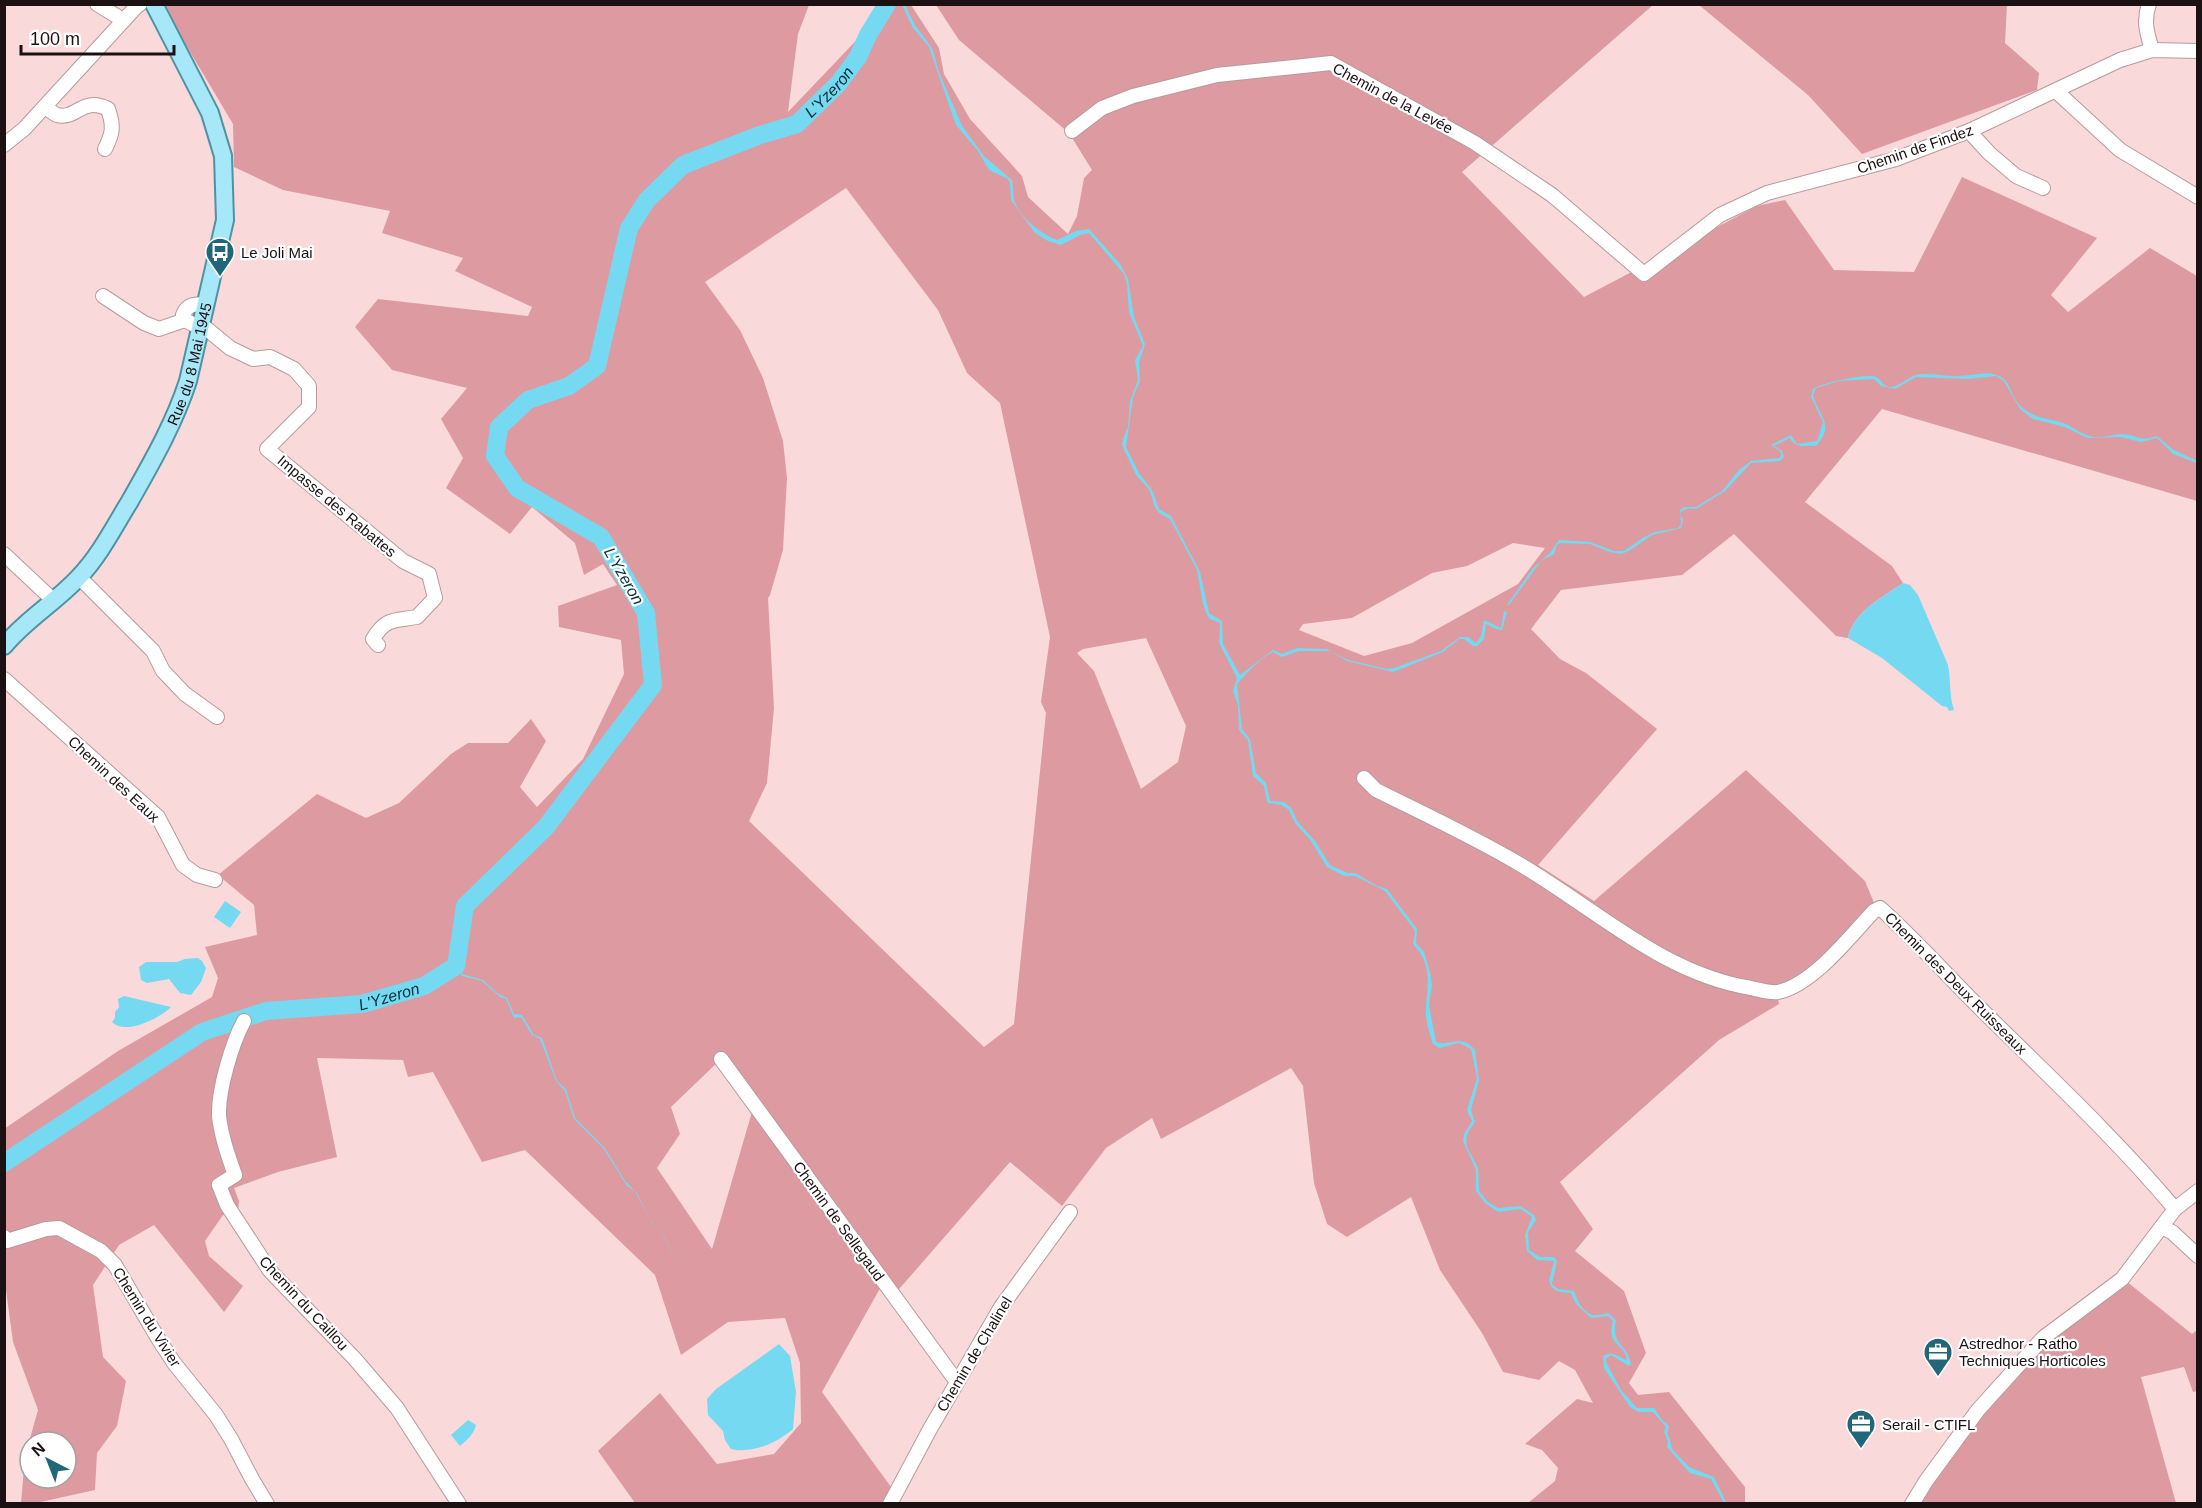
<svg xmlns="http://www.w3.org/2000/svg" width="2202" height="1508" font-family="Arial,sans-serif">
<style>
.green{fill:#dd9ba1;fill-rule:evenodd}
.water{fill:#75d9f2}
.lines{fill:none;stroke-linecap:round;stroke-linejoin:round}
.river{stroke:#75d9f2;stroke-width:18}
.minor-casing{stroke:#b89a9c;stroke-width:16}
.major-casing{stroke:#4f92a4;stroke-width:20}
.minor{stroke:#fff;stroke-width:14}
.major{stroke:#a6e8f8;stroke-width:16}
.labels{text-anchor:middle;dominant-baseline:central;stroke-width:4.5;stroke-linejoin:round;paint-order:stroke}
.street-label{font-size:15px;fill:#1c1112;stroke:#fff}
.poi-label{font-size:15px;fill:#1c1112;stroke:#fff;text-anchor:start}
.water-label{font-size:16px;font-style:italic;fill:#00303a;stroke:#fff}
</style>
<rect width="100%" height="100%" fill="#fad9db"/>
<!-- green -->
<g class="green">
<path d="M 166,5 L 809,5 L 798,34 L 788,112 L 890,5 L 911,5 L 939,48 L 944,74 L 970,119 L 1022,176 L 1028,197 L 1068,234 L 1077,216 L 1084,178 L 1092,170 L 1069,133 L 959,40 L 936,5 L 1653,5 L 1462,172 L 1584,297 L 1757,206 L 1785,200 L 1834,270 L 1914,272 L 1962,177 L 2097,238 L 2051,295 L 2068,312 L 2150,248 L 2197,276 L 2197,501 L 1882,409 L 1805,502 L 1892,566 L 1903,583 C 1883,597 1853,612 1848,638 L 1836,636 L 1734,534 L 1682,575 L 1561,590 L 1531,629 L 1560,659 L 1586,673 L 1657,729 L 1538,865 L 1594,901 L 1746,770 L 1865,881 L 1879,915 L 1834,959 L 1783,999 L 1777,994 L 1779,1004 L 1719,1040 L 1560,1182 L 1593,1229 L 1575,1251 L 1624,1291 L 1646,1353 L 1629,1383 L 1638,1395 L 1669,1392 L 1745,1487 L 1745,1503 L 1528,1503 L 1555,1481 L 1558,1468 L 1542,1450 L 1525,1444 L 1577,1399 L 1593,1403 L 1575,1370 L 1559,1361 L 1539,1380 L 1503,1372 L 1482,1333 L 1440,1270 L 1411,1197 L 1347,1237 L 1327,1224 L 1314,1183 L 1303,1086 L 1291,1068 L 1161,1139 L 1152,1118 L 1106,1148 L 1062,1206 L 1010,1162 L 893,1296 L 883,1283 L 822,1392 L 891,1487 L 882,1503 L 635,1503 L 598,1451 L 660,1393 L 717,1464 L 774,1454 L 801,1423 L 800,1363 L 785,1318 L 728,1322 L 681,1355 L 655,1275 L 525,1150 L 482,1162 L 433,1072 L 408,1077 L 403,1060 L 317,1058 L 337,1157 L 278,1172 L 234,1188 L 239,1201 L 238,1213 L 223,1215 L 205,1241 L 209,1256 L 243,1286 L 224,1312 L 154,1225 L 119,1245 L 93,1285 L 103,1357 L 126,1381 L 117,1426 L 97,1453 L 95,1490 L 36,1503 L 21,1503 L 25,1456 L 38,1410 L 13,1342 L 5,1283 L 4,1129 L 118,1051 L 212,997 L 218,978 L 205,947 L 257,935 L 254,905 L 218,875 L 317,794 L 366,818 L 399,803 L 451,754 L 468,743 L 508,743 L 531,719 L 546,741 L 520,787 L 537,807 L 583,759 L 624,674 L 621,640 L 559,627 L 558,606 L 617,585 L 603,564 L 584,575 L 575,543 L 532,507 L 510,534 L 446,488 L 463,458 L 441,419 L 467,388 L 392,370 L 355,327 L 378,299 L 528,316 L 532,307 L 455,271 L 463,258 L 382,233 L 390,211 L 283,190 L 234,167 L 233,124 L 180,35 ZM 846,188 L 938,310 L 967,373 L 1000,403 L 1050,637 L 1041,702 L 1046,713 L 1014,1024 L 984,1047 L 749,821 L 767,783 L 774,708 L 768,598 L 770,595 L 783,550 L 787,478 L 783,441 L 763,378 L 740,330 L 705,282 ZM 1513,543 L 1545,548 L 1518,584 L 1412,643 L 1364,656 L 1299,630 L 1303,624 L 1352,618 L 1432,573 L 1467,566 ZM 1146,638 L 1186,726 L 1178,762 L 1141,789 L 1094,671 L 1077,653 L 1083,649 ZM 720,1060 L 754,1105 L 712,1249 L 657,1168 L 680,1134 L 671,1107 ZM 30,1442 L 66,1442 L 66,1478 L 30,1478 Z"/>
<polygon points="1699,5 2007,5 2005,43 2039,73 2037,90 1862,154 1808,95"/>
<polygon points="2126,1281 2192,1334 2197,1330 2197,1391 2193,1392 2184,1367 2141,1377 2176,1503 1919,1504 2000,1391 2046,1341"/>
</g>
<!-- water -->
<g class="water">
<path d="M 902,5 L 905,5 L 915,25 L 932,48 L 939,72 L 962,126 L 984,156 L 1012,180 C 1013,186 1013,194 1014,200 C 1020,218 1040,233 1057,240 L 1076,231 L 1089,229 L 1120,264 L 1128,279 L 1134,317 L 1145,344 L 1139,363 L 1140,381 L 1133,397 L 1126,447 L 1139,473 L 1152,490 L 1159,509 L 1171,516 L 1200,572 L 1209,613 L 1222,621 L 1223,644 L 1240,675 L 1273,650 L 1282,654 L 1297,648 L 1327,649 L 1348,660 L 1387,669 L 1394,668 L 1441,651 L 1460,637 L 1468,637 L 1476,643 L 1481,636 L 1484,620 L 1501,628 L 1504,611 L 1507,612 L 1502,630 L 1496,629 L 1486,624 L 1484,639 L 1477,646 L 1473,646 L 1464,639 L 1459,639 L 1443,652 L 1393,672 L 1347,661 L 1331,651 L 1299,651 L 1282,657 L 1273,652 C 1260,658 1247,673 1237,684 L 1242,729 L 1250,739 L 1256,773 L 1266,783 L 1270,801 L 1284,802 L 1292,809 L 1297,821 L 1315,841 L 1330,865 L 1347,873 L 1355,873 L 1377,886 L 1387,889 L 1417,929 L 1416,943 L 1424,952 L 1430,972 L 1432,985 L 1429,1005 L 1436,1042 C 1450,1047 1461,1033 1475,1050 L 1479,1080 L 1471,1110 L 1475,1122 L 1468,1132 L 1466,1140 L 1467,1147 L 1478,1168 L 1479,1191 L 1488,1202 L 1498,1208 L 1520,1206 L 1534,1215 L 1536,1220 L 1528,1232 L 1529,1250 L 1540,1257 L 1554,1257 L 1557,1261 L 1552,1284 L 1558,1289 L 1574,1291 C 1577,1300 1582,1311 1592,1315 C 1596,1316 1603,1314 1608,1313 L 1616,1320 C 1611,1347 1626,1341 1631,1364 L 1629,1366 L 1611,1355 L 1606,1359 L 1606,1362 L 1621,1390 L 1637,1408 L 1654,1408 L 1662,1420 L 1669,1426 L 1667,1434 L 1670,1439 L 1672,1449 L 1689,1467 L 1714,1477 L 1726,1502 L 1731,1503 L 1724,1503 L 1711,1479 L 1690,1473 L 1667,1447 L 1668,1441 L 1664,1432 L 1666,1427 L 1653,1412 L 1639,1412 L 1630,1407 L 1604,1368 L 1603,1356 C 1613,1350 1618,1357 1627,1360 C 1624,1342 1606,1347 1613,1321 L 1608,1316 L 1591,1318 L 1576,1304 L 1571,1293 C 1561,1292 1553,1293 1549,1281 L 1554,1261 L 1537,1260 L 1527,1251 L 1525,1235 L 1532,1217 L 1521,1209 L 1498,1212 L 1485,1203 L 1476,1191 L 1476,1170 L 1463,1141 L 1464,1134 L 1472,1121 L 1467,1110 L 1477,1078 L 1471,1049 L 1459,1043 L 1439,1048 L 1433,1044 C 1430,1035 1427,1026 1426,1016 C 1425,988 1436,968 1413,944 L 1415,932 L 1413,928 L 1385,891 L 1355,876 L 1344,876 L 1327,867 L 1311,841 L 1295,823 L 1289,810 L 1282,805 L 1268,803 L 1267,801 L 1264,786 L 1253,776 L 1248,740 L 1239,730 L 1238,705 L 1233,691 L 1237,678 L 1219,643 L 1220,623 L 1210,619 L 1207,615 L 1203,604 L 1197,570 L 1170,519 L 1159,513 L 1155,507 L 1149,489 L 1136,475 L 1122,445 L 1123,439 L 1128,427 L 1130,401 L 1138,380 L 1135,360 L 1143,346 L 1129,312 L 1127,284 L 1124,274 L 1089,233 L 1080,235 L 1061,245 L 1048,241 L 1035,233 L 1011,200 L 1010,183 L 1008,179 L 989,170 L 978,151 L 956,125 L 929,47 L 913,28 Z"/>
<path d="M 1987,373 C 2016,376 2005,394 2024,409 C 2036,419 2054,419 2068,425 C 2075,429 2084,435 2093,437 C 2102,438 2112,435 2121,434 C 2138,434 2136,443 2157,436 L 2172,449 L 2197,461 L 2197,463 L 2173,454 L 2157,438 L 2141,442 L 2120,437 L 2087,438 L 2065,427 L 2033,419 L 2020,409 L 2004,381 L 1996,376 L 1968,379 L 1916,377 L 1895,389 L 1881,386 L 1874,379 L 1839,381 L 1816,388 L 1813,395 C 1818,416 1836,424 1816,446 C 1805,445 1796,449 1790,438 L 1774,446 L 1782,451 L 1784,457 L 1780,461 L 1751,463 L 1725,491 L 1696,509 C 1690,508 1684,508 1680,514 L 1683,520 L 1681,528 L 1652,535 L 1629,551 L 1621,554 L 1610,552 L 1590,544 L 1560,543 L 1557,545 L 1554,554 L 1541,561 L 1509,605 L 1507,605 L 1533,568 L 1550,553 L 1559,540 L 1590,542 L 1614,551 L 1624,551 L 1644,537 L 1655,532 L 1678,528 L 1681,524 L 1680,510 L 1685,507 L 1696,507 L 1722,491 L 1739,470 L 1751,461 L 1779,458 L 1781,456 L 1781,452 L 1771,445 L 1791,435 L 1797,444 L 1817,441 L 1823,422 L 1811,397 L 1813,389 C 1821,383 1868,373 1876,377 C 1882,380 1883,387 1891,387 C 1900,386 1908,377 1916,375 C 1928,372 1942,376 1954,376 C 1965,376 1976,374 1987,373 Z"/>
<path d="M 1903,583 L 1910,585 L 1918,595 L 1948,665 C 1951,680 1949,695 1954,710 L 1949,711 L 1947,707 L 1942,706 L 1882,658 L 1848,638 C 1853,612 1883,597 1903,583 Z"/>
<polygon points="225,901 241,912 230,928 214,917"/>
<polygon points="198,958 202,961 206,968 201,982 191,995 180,993 169,979 147,983 141,980 139,967 146,962 177,962 185,959"/>
<polygon points="455,965 462,974 483,980 497,993 507,998 514,1014 522,1015 534,1035 542,1038 557,1081 566,1089 575,1118 605,1148 625,1181 637,1193 650,1219 664,1237 677,1263 662,1234 651,1221 635,1191 627,1186 604,1149 574,1119 565,1091 556,1081 540,1039 532,1035 521,1017 514,1018 506,999 500,997 482,981 462,976"/>
<path d="M 124,996 L 171,1007 C 160,1018 125,1036 112,1022 L 115,1018 L 115,1012 L 119,1007 L 118,999 Z"/>
<path d="M 779,1344 L 790,1356 L 796,1392 L 793,1429 C 777,1443 752,1454 731,1449 L 725,1440 L 723,1431 L 708,1415 L 707,1399 L 716,1389 Z"/>
<path d="M 468,1420 L 476,1425 C 474,1434 467,1440 460,1446 L 451,1435 Z"/>
</g>
<g class="lines">
<!-- river -->
<path class="river" id="s1" d="M 4,1163 L 202,1032 L 266,1011 L 362,1004 L 424,986 L 456,966 L 465,906 L 546,827 L 653,685 L 646,613 L 601,537 L 517,488 L 495,456 L 499,427 L 528,400 L 569,386 L 597,366 L 629,228 L 647,200 L 683,165 L 760,135 L 797,124 L 838,84 L 858,57 L 868,35 L 887,4"/>
<!-- minor casing -->
<g class="minor-casing">
<g id="minor">
<polyline points="97,4 123,20"/>
<path d="M 2149,4 C 2143,21 2147,33 2152,50"/>
<polyline points="2056,91 2120,150 2198,197"/>
<path d="M 45,107 C 48,109 54,114 57,115 C 77,120 82,96 108,109 C 114,126 113,133 105,149"/>
<polyline points="1072,131 1102,108 1133,96 1217,75 1331,63 1475,143 1552,195 1644,274 1720,215 1767,193 1896,159 1969,131 2120,60 2152,50 2198,51"/>
<polyline points="1969,131 1989,153 2016,176 2043,188"/>
<polyline points="4,145 24,129 136,7 140,4"/>
<polyline points="103,296 144,323 159,329 185,320"/>
<path d="M 206,304 C 195,304 187,304 183,315 L 185,320 L 200,328 L 207,329 L 230,348 L 253,359 L 270,357 L 294,369 L 309,386 L 309,407 L 267,449 L 403,561 L 429,574 L 435,598 L 417,617 C 395,621 386,617 373,639 L 378,645"/>
<polyline points="4,554 53,600"/>
<polyline points="79,577 153,651 163,671 185,694 217,717"/>
<polyline points="4,679 158,817 183,865 197,875 215,880"/>
<path d="M 1364,778 L 1376,790 C 1424,814 1474,837 1521,865 C 1596,909 1663,974 1751,988 C 1760,990 1770,993 1778,992 C 1813,985 1850,936 1874,911 L 1880,908 C 1919,943 1953,982 1990,1018 C 2054,1081 2118,1141 2175,1209"/>
<path d="M 244,1021 C 232,1043 218,1090 219,1116 C 221,1136 228,1156 235,1175 L 219,1185 L 227,1205 L 270,1271 L 354,1358 L 397,1408 L 459,1504"/>
<polyline points="721,1059 957,1382"/>
<polyline points="2163,1228 2172,1232 2198,1256"/>
<polyline points="4,1237 7,1241 46,1229 59,1228 101,1251 115,1265 159,1340 174,1363 216,1415 231,1439 252,1479 267,1504"/>
<polyline points="890,1504 930,1429 1001,1307 1070,1212"/>
<polyline points="1912,1504 1926,1481 1978,1410 2043,1338 2122,1279 2175,1209 2198,1191"/>
</g>
</g>
<!-- major casing -->
<g class="major-casing">
<g id="major">
<path id="s2" d="M 4,646 C 25,620 56,602 79,577 C 100,555 114,527 130,501 C 152,462 174,424 188,381 L 225,220 L 223,156 L 210,113 L 154,4"/>
</g>
</g>
<!-- minor -->
<use href="#minor" class="minor"/>
<!-- major -->
<use href="#major" class="major"/>
</g>
<!-- icons -->
<defs>
<g id="bus-pin" transform="scale(1.5)"><path d="M0 17L-7.5 6A9.5 9.5 0 1 1 7.5 6Z" fill="#216777" stroke="#fff"/><path d="M-5-6H5V4H4V6H2V4H-2V6H-4V4H-5ZM-3.5-4V0h7V-4ZM-3.5 1.2v1.5H-2V1.2ZM2 1.2v1.5H3.5V1.2Z" fill="#fff"/></g>
<g id="office-pin" transform="scale(1.5)"><path d="M0 17L-7.5 6A9.5 9.5 0 1 1 7.5 6Z" fill="#216777" stroke="#fff"/><path d="M-6-3h4V-5.5h4V-3h4V5H-6ZM-1-4.5V-3h2v-1.5ZM-6 0V1H6V0Z" fill="#fff"/></g>
</defs>
<g fill-rule="evenodd">
<use href="#bus-pin" x="220" y="252"/>
<use href="#office-pin" x="1938" y="1352"/>
<use href="#office-pin" x="1861" y="1424"/>
</g>
<g class="labels">
<!-- street labels -->
<g class="street-label">
<text transform="translate(1393 98) rotate(28)">Chemin de la Levée</text>
<text transform="translate(1915 149) rotate(-19)">Chemin de Findez</text>
<text stroke="none"><textPath href="#s2" startOffset="344">Rue du 8 Mai 1945</textPath></text>
<text transform="translate(337 506) rotate(40)">Impasse des Rabattes</text>
<text transform="translate(114 779) rotate(43)">Chemin des Eaux</text>
<text transform="translate(1956 983) rotate(45)">Chemin des Deux Ruisseaux</text>
<text transform="translate(839 1221) rotate(54)">Chemin de Sellegaud</text>
<text transform="translate(304 1303) rotate(47)">Chemin du Caillou</text>
<text transform="translate(147 1317) rotate(58)">Chemin du Vivier</text>
<text transform="translate(974 1354) rotate(-59)">Chemin de Chalinel</text>
</g>
<!-- poi labels -->
<g class="poi-label">
<text x="241" y="252">Le Joli Mai</text>
<text x="1959" y="1343">Astredhor - Ratho<tspan x="1959" dy="17">Techniques Horticoles</tspan></text>
<text x="1882" y="1424">Serail - CTIFL</text>
</g>
<!-- water labels -->
<g class="water-label">
<text stroke="none"><textPath href="#s1" startOffset="1690">L'Yzeron</textPath></text>
<text transform="translate(624 576) rotate(60)">L'Yzeron</text>
<text stroke="none"><textPath href="#s1" startOffset="429">L'Yzeron</textPath></text>
</g>
</g>
<!-- border -->
<rect width="2202" height="1508" fill="none" stroke="#1c1112" stroke-width="12"/>
<!-- north arrow -->
<g transform="translate(48 1460) rotate(318)"><circle r="28" fill="#ffffff" stroke="#a4a0a0" stroke-width="1.5"/>
<path d="M0-4.5L10 22L0 15L-10 22Z" fill="#216777"/>
<text y="-9" font-size="16" font-weight="bold" text-anchor="middle" fill="#1c1112">N</text>
</g>
<!-- scale -->
<path d="M21 45v9h153v-9" fill="none" stroke="#1c1112" stroke-width="3"/>
<text x="30" y="45" font-size="18" fill="#1c1112" stroke="#ffffff" stroke-width="4.5" paint-order="stroke">100 m</text>
</svg>
